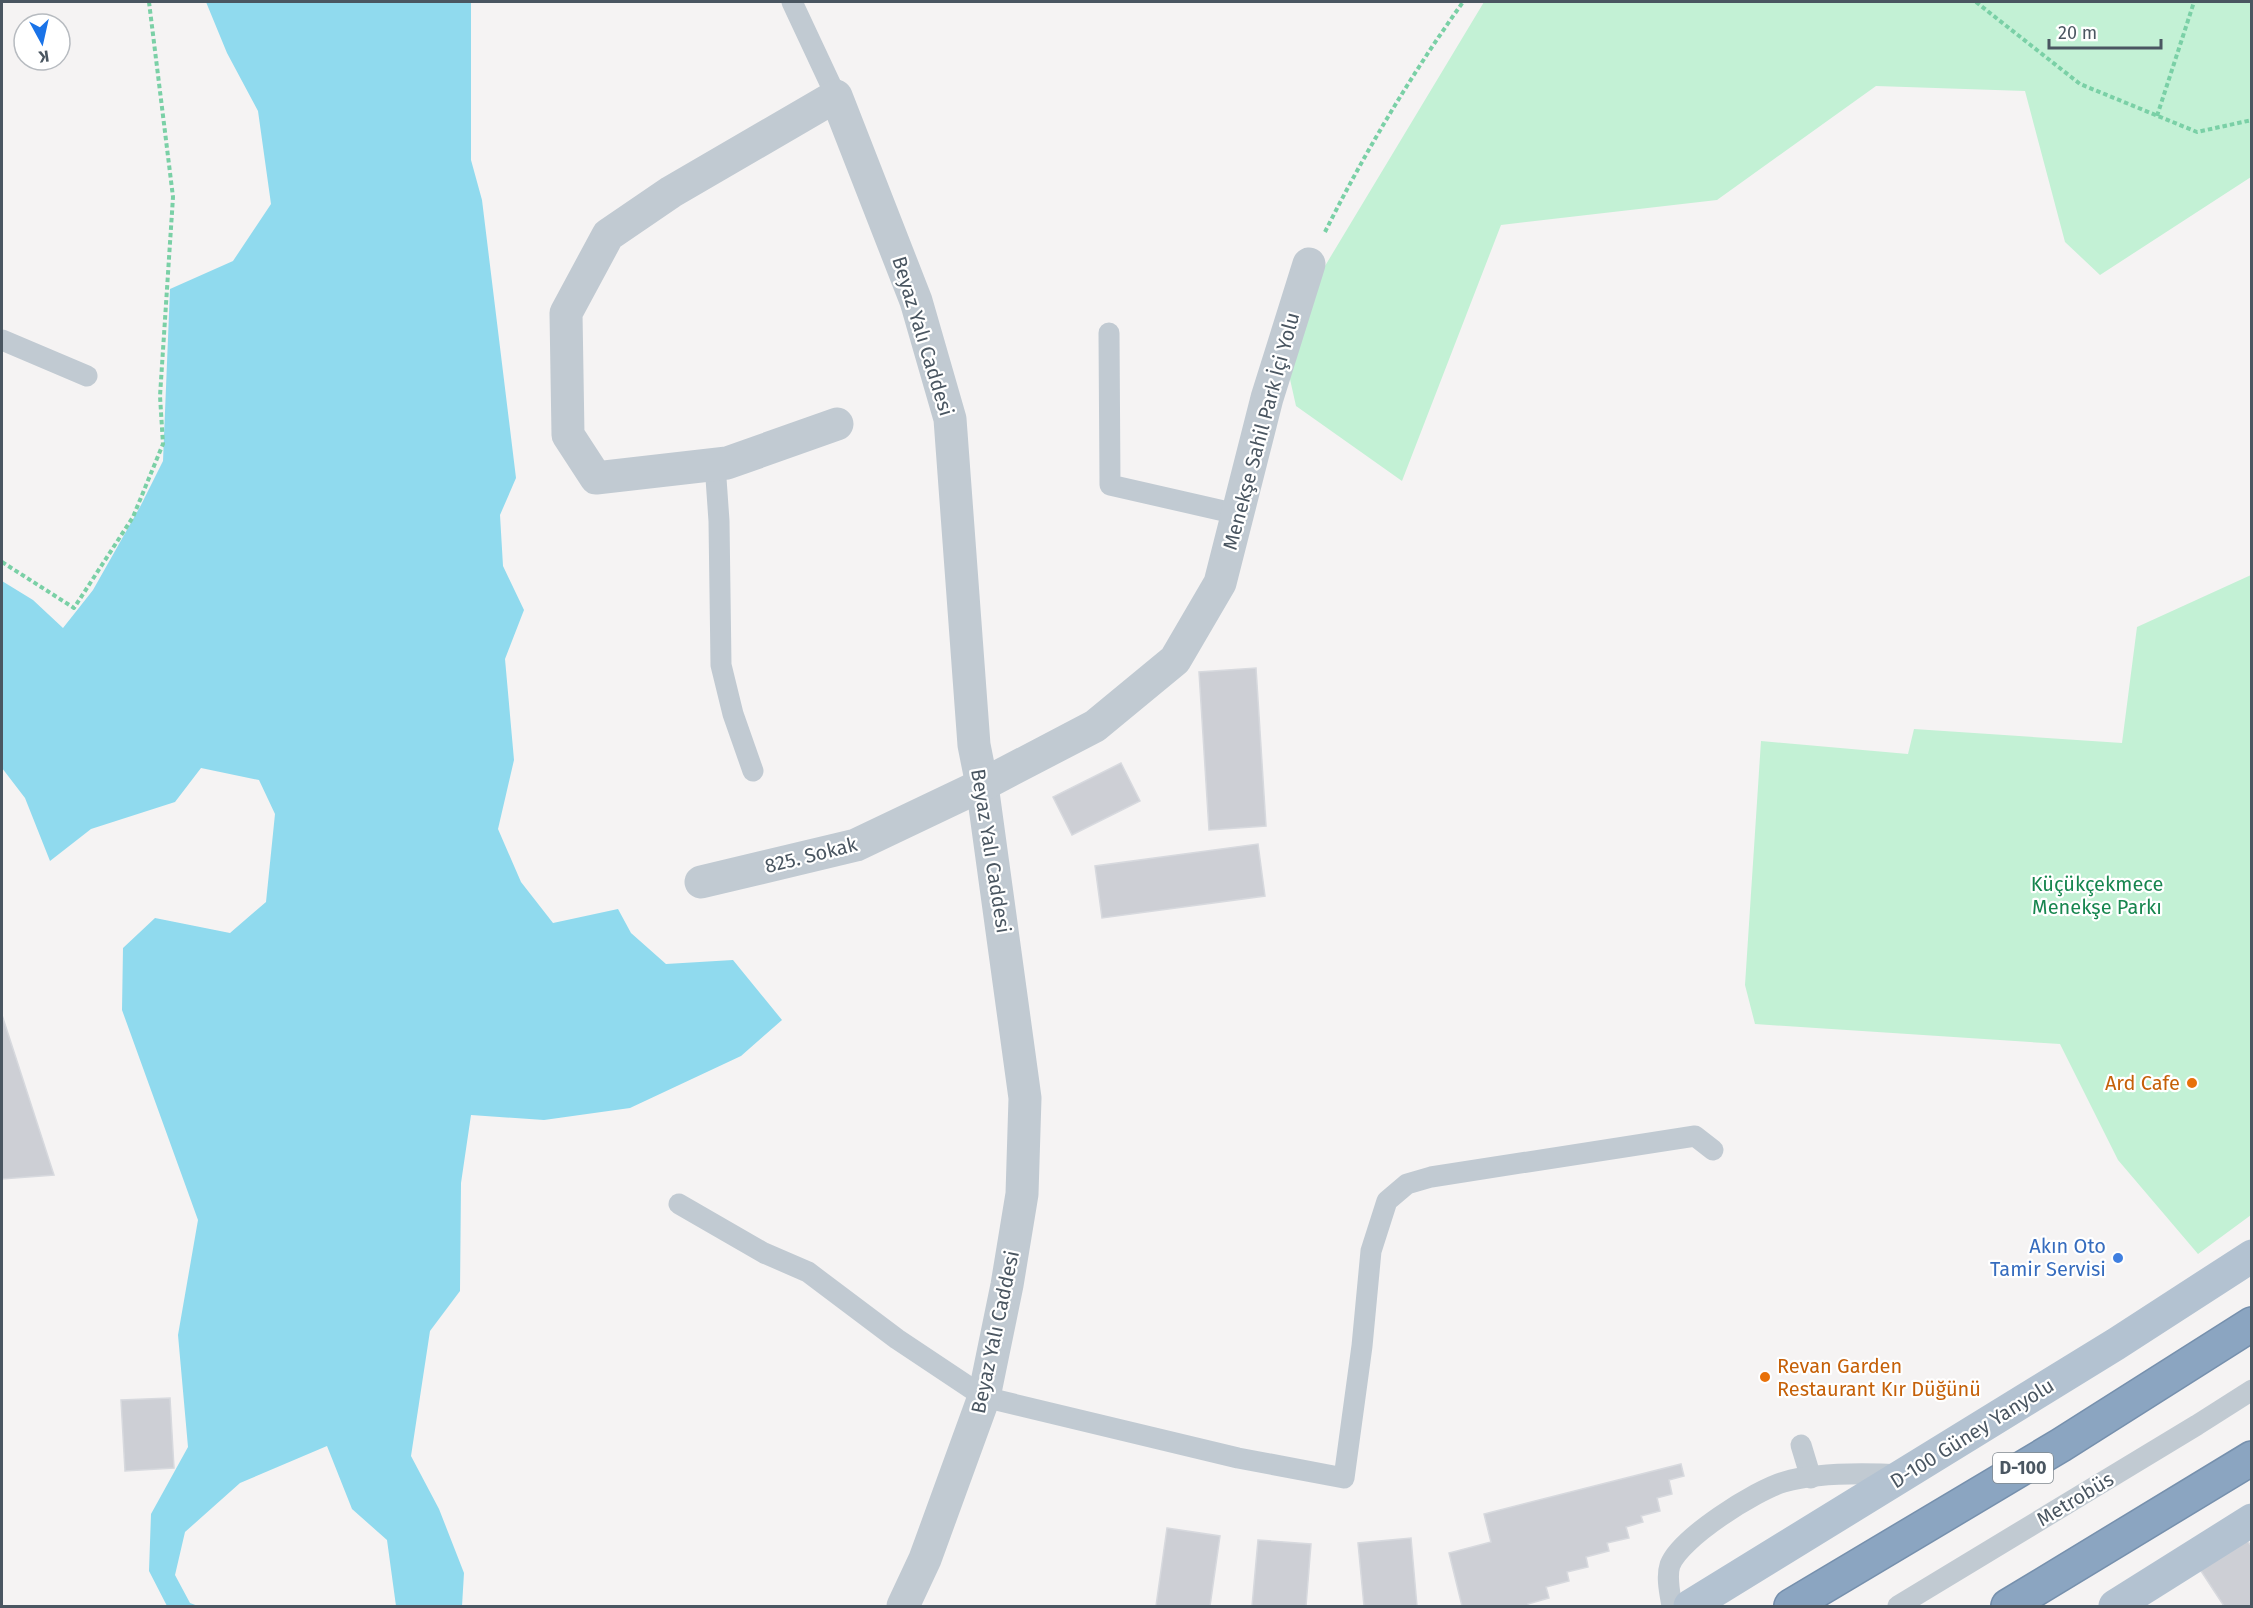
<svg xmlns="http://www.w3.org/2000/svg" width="2253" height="1608" font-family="'Fira Sans',sans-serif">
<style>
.green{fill:#c3f1d5}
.water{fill:#90daee}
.building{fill:#cdcfd5;stroke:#d7d9de;stroke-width:1.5}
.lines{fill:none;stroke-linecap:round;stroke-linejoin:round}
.highway-casing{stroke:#7690ad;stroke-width:36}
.path{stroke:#7ad0a6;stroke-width:4;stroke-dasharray:4.5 3;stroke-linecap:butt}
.lane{stroke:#c1cad2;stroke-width:21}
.street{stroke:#c1cad2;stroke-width:33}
.primary{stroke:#b3c2d1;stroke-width:33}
.highway{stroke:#8ba5c1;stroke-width:33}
.food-dot{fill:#e8710a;stroke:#fff;stroke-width:2}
.shop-dot{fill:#3f7fe0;stroke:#fff;stroke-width:2}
.labels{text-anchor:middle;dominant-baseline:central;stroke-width:4.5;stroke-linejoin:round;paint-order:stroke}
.shield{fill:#fff;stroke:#808990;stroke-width:1.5}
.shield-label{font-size:18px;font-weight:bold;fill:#4a5661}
.street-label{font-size:20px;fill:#4a5661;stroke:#fff}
.park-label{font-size:20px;fill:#17864f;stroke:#fff}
.food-label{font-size:20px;fill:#c56008;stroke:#fff;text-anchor:end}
.shop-label{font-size:20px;fill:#366cbe;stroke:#fff;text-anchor:end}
</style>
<rect width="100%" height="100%" fill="#f5f3f3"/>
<!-- green -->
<g class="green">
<polygon points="1484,2 2251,2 2251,177 2100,275 2065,242 2025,91 1876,86 1717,200 1501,225 1402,481 1296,406 1281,339"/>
<polygon points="2251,575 2251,1215 2198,1254 2118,1160 2060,1044 1755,1024 1745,985 1761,741 1908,754 1914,729 2122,743 2137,627"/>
</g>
<!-- water -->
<polygon class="water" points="206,2 471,2 471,160 482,200 516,478 500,515 503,566 524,610 505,659 514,760 498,829 521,882 553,923 618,909 631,933 666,964 733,960 782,1020 741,1056 630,1108 544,1120 471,1115 461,1183 460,1291 430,1331 411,1456 439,1509 464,1573 462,1606 396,1606 387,1540 352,1509 327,1446 240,1483 185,1532 175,1575 190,1603 198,1606 167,1606 149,1571 151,1514 188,1447 178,1335 198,1220 122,1010 123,948 155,918 230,933 266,902 275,814 259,780 201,768 175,802 91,829 50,861 25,798 2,768 2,581 33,600 63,628 93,590 141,505 163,461 170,289 233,261 271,204 258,111 227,53"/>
<!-- building -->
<g class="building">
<polygon points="1256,668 1266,826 1209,830 1199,672"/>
<polygon points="1121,763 1140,801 1072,835 1053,797"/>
<polygon points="1258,844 1265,896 1102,918 1095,866"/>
<polygon points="2,1015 54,1175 2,1179"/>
<polygon points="170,1398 174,1468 125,1471 121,1400"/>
<polygon points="1681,1464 1684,1476 1669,1480 1672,1494 1657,1498 1660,1511 1641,1516 1643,1522 1626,1527 1629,1538 1607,1543 1609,1551 1586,1557 1588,1567 1567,1572 1569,1581 1546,1587 1549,1598 1528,1604 1529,1606 1462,1606 1449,1553 1491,1542 1484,1514"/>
<polygon points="1167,1528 1220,1536 1210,1606 1156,1606"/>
<polygon points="1411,1538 1417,1606 1364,1606 1358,1543"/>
<polygon points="2245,1538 2252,1547 2252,1606 2224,1606 2199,1568"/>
<polygon points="1258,1540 1311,1544 1306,1606 1252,1606"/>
</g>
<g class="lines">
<!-- highway casing -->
<g class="highway-casing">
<g id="highway">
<polyline points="1791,1606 2061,1445 2252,1324"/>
<polyline points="2008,1606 2252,1458"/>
</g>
</g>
<!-- path -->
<g class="path">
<polyline points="1976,2 2080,84 2197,132 2252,120"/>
<polyline points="2157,116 2194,2"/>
<path d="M 1325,232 C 1365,152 1411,75 1463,2"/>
<polyline points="2,562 74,608 133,517 163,444 160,396 173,197 149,2"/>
</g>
<!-- lane -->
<g class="lane">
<polyline points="792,2 836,96"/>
<polyline points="1109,333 1110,485 1237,514"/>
<polyline points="2,340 87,376"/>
<polyline points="715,464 719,521 721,665 733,714 753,771"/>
<polyline points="679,1204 764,1253 808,1272 897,1339 984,1397 1238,1458 1344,1478 1362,1346 1371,1251 1387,1201 1407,1184 1431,1177 1695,1136 1713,1150"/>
<polyline points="1801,1445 1811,1478"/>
<path d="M 1672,1606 C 1670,1594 1666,1577 1670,1565 C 1680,1538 1756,1490 1784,1482 C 1818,1472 1867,1473 1903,1475"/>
<polyline points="1898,1606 2197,1425 2252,1390"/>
</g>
<!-- street -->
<g class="street">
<polyline points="837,424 727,463 596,478 568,435 566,313 608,235 671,192 836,96 916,301 950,419 974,745 982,785 1025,1098 1022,1194 1007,1285 984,1397 925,1559 903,1606"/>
<polyline points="701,882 856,845 982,785 1095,726 1175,660 1220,583 1267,398 1309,264"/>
</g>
<!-- primary -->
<g class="primary">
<polyline points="1690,1606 2116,1344 2252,1256"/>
<polyline points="2115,1606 2252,1520"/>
</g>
<!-- highway -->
<use href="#highway" class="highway"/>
</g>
<!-- markers -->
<g class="food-dot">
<circle cx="2192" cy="1083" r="6"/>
<circle cx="1765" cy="1377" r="6"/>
</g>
<circle class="shop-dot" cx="2118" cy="1258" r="6"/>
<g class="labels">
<!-- shield labels -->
<rect class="shield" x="1993" y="1453" width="60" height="30" rx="4.5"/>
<g class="shield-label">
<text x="2023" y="1468">D-100</text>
</g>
<!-- street labels -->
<g class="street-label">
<text transform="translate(923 336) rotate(73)">Beyaz Yalı Caddesi</text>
<text transform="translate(1261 431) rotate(-75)">Menekşe Sahil Park İçi Yolu</text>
<text transform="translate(991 851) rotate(81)">Beyaz Yalı Caddesi</text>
<text transform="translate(811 855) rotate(-14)">825. Sokak</text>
<text transform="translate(995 1332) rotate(-78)">Beyaz Yalı Caddesi</text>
<text transform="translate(1972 1433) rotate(-32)">D-100 Güney Yanyolu</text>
<text transform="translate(2075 1499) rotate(-31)">Metrobüs</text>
</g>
<!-- park labels -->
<g class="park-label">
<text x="2097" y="884">Küçükçekmece<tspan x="2097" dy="23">Menekşe Parkı</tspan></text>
</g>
<!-- food labels -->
<g class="food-label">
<text x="2180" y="1083">Ard Cafe</text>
<text x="1777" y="1366" text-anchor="start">Revan Garden<tspan x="1777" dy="23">Restaurant Kır Düğünü</tspan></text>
</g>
<!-- shop labels -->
<g class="shop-label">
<text x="2106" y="1246">Akın Oto<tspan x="2106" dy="23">Tamir Servisi</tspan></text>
</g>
</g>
<!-- border -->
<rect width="2253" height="1608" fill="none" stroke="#4a5661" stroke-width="6"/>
<!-- north arrow -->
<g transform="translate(42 42) rotate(172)"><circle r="28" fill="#ffffff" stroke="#b7bbc0" stroke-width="1.5"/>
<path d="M0-4.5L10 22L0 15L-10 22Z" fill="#1a73e8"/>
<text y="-9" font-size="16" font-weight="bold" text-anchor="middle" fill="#4a5661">K</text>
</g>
<!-- scale -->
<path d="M2049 39v9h112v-9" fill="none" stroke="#4a5661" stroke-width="3"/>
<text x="2058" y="39" font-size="18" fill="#4a5661" stroke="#ffffff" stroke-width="4.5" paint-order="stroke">20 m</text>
</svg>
